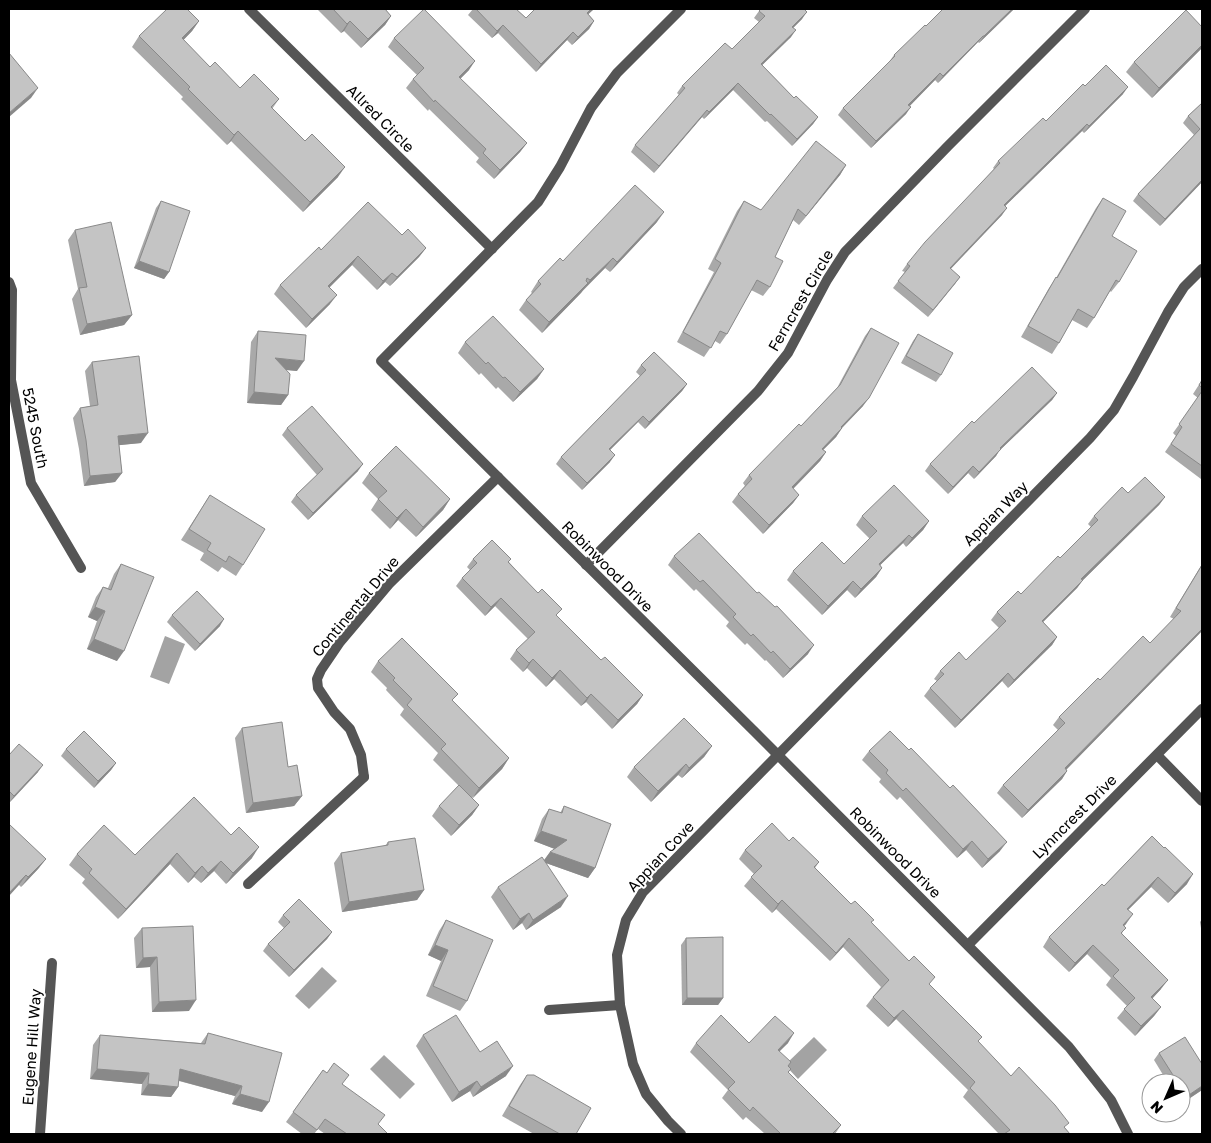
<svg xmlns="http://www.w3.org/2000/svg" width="1211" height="1143" font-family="'Golos Text',sans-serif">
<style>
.water{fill:#a3a3a3}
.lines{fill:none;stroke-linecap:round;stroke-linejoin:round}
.service{stroke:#555;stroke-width:10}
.minor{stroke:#555;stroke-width:10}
.wall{fill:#a9a9a9}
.shaded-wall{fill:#898989}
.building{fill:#c4c4c4;stroke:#898989}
.labels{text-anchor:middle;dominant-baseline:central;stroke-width:4;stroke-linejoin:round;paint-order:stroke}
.street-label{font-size:15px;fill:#000;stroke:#fff}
</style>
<rect width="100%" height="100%" fill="#fff"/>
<!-- water -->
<g class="water">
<polygon points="165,636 185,644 169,684 150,677"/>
<polygon points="322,967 337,981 309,1009 295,996"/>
<polygon points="814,1037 827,1050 798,1079 785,1065"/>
<polygon points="384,1055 415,1084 400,1099 370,1069"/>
</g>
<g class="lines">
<!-- service -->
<g class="service">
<polyline points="248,884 364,777"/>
<polyline points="549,1010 620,1005"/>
</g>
<!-- minor -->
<g class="minor">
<polyline points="249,9 492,249"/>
<polyline points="681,9 617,73 591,108 560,167 538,202 381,361 755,732 1069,1047 1111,1100 1128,1134"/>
<polyline points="9,282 12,290 11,380 31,483 81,568"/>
<polyline points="586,565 758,391 788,353 827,280 845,252 948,146 1085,9"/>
<polyline points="1157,755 1202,801"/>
<polyline points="364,777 361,755 350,729 334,712 318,688 317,679 321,670 340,642 389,584 498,477"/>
<polyline points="968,945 1202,709"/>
<polyline points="40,1134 52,963"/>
<polyline points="681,1134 668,1121 646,1094 633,1064 620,1005 617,955 626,920 643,892 1090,438 1114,410 1133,377 1168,312 1184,287 1202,269"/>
</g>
</g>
<!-- wall -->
<g class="wall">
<polygon points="317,9 385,9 391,16 385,25 361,48 344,31 341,33"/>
<polygon points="473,9 516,9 526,18 535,9 594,9 588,14 594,21 589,29 572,45 567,40 536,72 498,33 492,38 468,15"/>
<polygon points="1014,9 979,43 978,42 938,83 935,80 909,106 906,114 871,148 838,115 843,108 889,62 894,55 926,26"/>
<polygon points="805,10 802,19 793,28 791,37 762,65 794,98 818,117 813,124 792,146 767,121 765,122 733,90 704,119 702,117 654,173 631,152 635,145 679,95 677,93 682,86 732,49 759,22 754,18 759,11"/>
<polygon points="199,21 192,31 183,40 210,67 240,88 279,99 272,109 338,177 303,212 231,141 227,145 181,99 183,97 132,47 139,36"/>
<polygon points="1202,27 1202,48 1152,98 1126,72 1134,62"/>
<polygon points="394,38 469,70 460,79 527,143 520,152 494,179 476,162 479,158 429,109 428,111 406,88 413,79 417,75 388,47"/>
<polygon points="1085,86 1123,94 1084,133 1082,131 1005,206 1002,215 950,269 960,277 928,317 893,288 905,272 902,271 907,264 994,169 993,168 998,161 1046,121"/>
<polygon points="1202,103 1202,182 1160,226 1133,201 1138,194 1194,135 1183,123 1188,116"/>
<polygon points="846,165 840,175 799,225 793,220 775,257 770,287 763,296 751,290 727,334 720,344 715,341 704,357 677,342 714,272 708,269 737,211 744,201 761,210"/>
<polygon points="1103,198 1112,236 1119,282 1111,292 1110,291 1094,318 1087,328 1072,320 1059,343 1052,354 1021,337 1049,288 1056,278 1096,208"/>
<polygon points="161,201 169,272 164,279 134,268 156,208"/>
<polygon points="657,222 610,272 605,268 542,333 519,310 526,300 532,293 531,292 538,281 563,261"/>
<polygon points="75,230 132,315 124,325 80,335 72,299 78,289 68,240"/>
<polygon points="402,235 426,248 419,257 390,286 385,282 377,290 352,265 329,287 330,304 306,328 274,294 280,285 321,250"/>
<polygon points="871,328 863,406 842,428 836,437 823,450 826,452 820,461 793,489 799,495 793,503 763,534 732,502 738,494 745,486 743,483 749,475 801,426 837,388 865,336"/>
<polygon points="258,331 297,371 286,370 288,395 281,405 247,403 251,342"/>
<polygon points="918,334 941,375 936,382 901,363 913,341"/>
<polygon points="465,342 544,369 537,379 513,402 498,387 496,389 481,373 479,375 458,353"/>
<polygon points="92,362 141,443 119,445 122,473 115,482 84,486 79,449 73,418 80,408 90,406 85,371"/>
<polygon points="641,365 687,384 682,391 645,429 638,422 610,450 610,462 582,490 556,464 561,457 640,376 636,372"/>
<polygon points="1202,380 1202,477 1201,479 1165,452 1176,436 1173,433 1198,398 1193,394"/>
<polygon points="1057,393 1052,400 999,451 996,456 974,479 968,473 948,494 925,471 930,464 974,423"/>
<polygon points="287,428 358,471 308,520 291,502 296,495 317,475 282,435"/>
<polygon points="369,473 450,499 443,510 416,537 398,520 390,529 371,510 378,499 362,483"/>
<polygon points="1128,493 1165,497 1159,505 1083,580 1077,588 1043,622 1057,637 1052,645 1008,688 1002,681 955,728 924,696 930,688 937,681 934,679 940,671 966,660 999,628 991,620 997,612 1021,594 1060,558 1091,527 1088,524 1094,516"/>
<polygon points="210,495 243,565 236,576 222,567 218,572 200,560 204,553 181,540"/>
<polygon points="862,516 929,521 923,530 906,547 903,543 880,565 882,568 876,577 855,598 847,590 822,615 787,580 793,571 844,564 870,539 856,525"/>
<polygon points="674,556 808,654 783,678 766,660 765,661 747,643 745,645 726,626 729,622 696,589 694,591 668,565"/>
<polygon points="473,559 509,562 557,616 601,660 643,695 637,704 612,729 586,702 581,706 554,679 546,687 527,668 523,672 510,659 516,650 528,639 495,606 485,616 456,586 462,578 470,570 467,567"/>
<polygon points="121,564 117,661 87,649 97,621 88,617 96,597 103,587 108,588 114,574"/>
<polygon points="1202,564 1202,631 1200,633 1066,770 1067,771 1062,779 1022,818 997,793 1003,785 1058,730 1053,725 1059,717 1100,680 1150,643 1174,619 1170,617"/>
<polygon points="172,615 220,626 195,651 167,622"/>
<polygon points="378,661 453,701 509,758 502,769 472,798 479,805 472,815 451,836 432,816 439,806 459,786 433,760 438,753 400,715 404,709 386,690 387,688 371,672"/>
<polygon points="242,728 288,767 302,796 294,806 246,813 235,738"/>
<polygon points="712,746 704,757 682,778 678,775 651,802 627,777 634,767"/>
<polygon points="66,749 116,763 111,770 94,788 61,756"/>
<polygon points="869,751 1000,851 982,868 966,850 957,858 900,797 897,800 879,782 881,779 862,760"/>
<polygon points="9,755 38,772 9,803"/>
<polygon points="194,797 252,858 226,884 214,871 201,883 194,877 188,883 170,864 118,919 82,883 85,879 69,865 77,854 135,855"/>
<polygon points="564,806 595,868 588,878 546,863 561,907 526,930 522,923 513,930 491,897 498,887 544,860 550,852 555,849 534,841 542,819 549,809 560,813"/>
<polygon points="9,826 46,859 38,869 21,887 19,885"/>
<polygon points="1152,836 1187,884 1168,903 1151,887 1128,910 1126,924 1124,926 1122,934 1161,989 1152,999 1161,1007 1154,1016 1135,1036 1117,1018 1127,1006 1106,985 1111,978 1087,954 1069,972 1043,947 1049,937 1104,886"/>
<polygon points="789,841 819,862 815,868 851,904 872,923 930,985 978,1042 1011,1076 1065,1128 1070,1134 999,1134 963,1097 968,1090 896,1019 888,1027 866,1006 873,997 881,987 843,947 830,961 776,909 772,913 744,886 754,874 739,859 745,850"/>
<polygon points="388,842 424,890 417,900 342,912 334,863 341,853 385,846"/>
<polygon points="283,915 332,932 327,939 289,977 263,951 268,944 284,928 278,922"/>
<polygon points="1202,919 1202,934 1200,922"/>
<polygon points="446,920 467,1001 460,1011 426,996 441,961 428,955 439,931"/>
<polygon points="142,928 189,1011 152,1012 150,967 136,968 134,938"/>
<polygon points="686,938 723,998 718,1005 682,1005 681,945"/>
<polygon points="208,1033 262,1112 232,1104 235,1096 179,1081 178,1087 171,1097 141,1095 142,1084 90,1079 93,1045 100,1035 201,1043"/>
<polygon points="423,1035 480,1052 506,1076 473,1097 470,1091 452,1102 416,1046"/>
<polygon points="696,1043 788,1043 779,1051 788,1066 791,1069 788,1073 841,1125 835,1134 765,1134 746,1117 743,1120 722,1098 728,1090 690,1052"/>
<polygon points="1159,1053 1202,1090 1181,1104 1181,1083 1168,1083 1154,1060"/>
<polygon points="323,1070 342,1084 378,1124 388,1134 325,1134 318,1129 314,1134 302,1134 286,1122"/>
<polygon points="527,1075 576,1134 534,1134 502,1116 520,1085"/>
</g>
<!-- shaded-wall -->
<g class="shaded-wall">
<polygon points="591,9 594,9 581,21 587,13"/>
<polygon points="1012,9 1014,9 979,43 984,36"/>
<polygon points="807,12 802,19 787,34 792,27"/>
<polygon points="391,16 385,25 361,48 368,39"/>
<polygon points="199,21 192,31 175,49 182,38"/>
<polygon points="350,21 344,31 341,33 347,24"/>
<polygon points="594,21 589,29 572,45 578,37"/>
<polygon points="503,25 498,33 492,38 497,31"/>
<polygon points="796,30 791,37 756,71 761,64"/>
<polygon points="573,32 567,40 536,72 541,64"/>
<polygon points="983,36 978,42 938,83 943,76"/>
<polygon points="1202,45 1202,48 1152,98 1159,88"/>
<polygon points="475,61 469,70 453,86 459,77"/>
<polygon points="940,73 935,80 904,112 908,105"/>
<polygon points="738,83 733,90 704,119 709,112"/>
<polygon points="1128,87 1123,94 1084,133 1089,126"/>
<polygon points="38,88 31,98 9,117 9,113"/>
<polygon points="911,107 906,114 871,148 876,141"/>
<polygon points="707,110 702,117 654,173 659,166"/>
<polygon points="818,117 813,124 792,146 797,139"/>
<polygon points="1087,124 1082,131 999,212 1004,205"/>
<polygon points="238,131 231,141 227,145 234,135"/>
<polygon points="527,143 520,152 494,179 500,170"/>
<polygon points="846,165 840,175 799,225 806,216"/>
<polygon points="345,167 338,177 303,212 310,202"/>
<polygon points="1202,180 1202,182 1160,226 1165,219"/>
<polygon points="1007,208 1002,215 945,275 950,268"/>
<polygon points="664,212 657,222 610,272 617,262"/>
<polygon points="426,248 419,257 390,286 397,277"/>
<polygon points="358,256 352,265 322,295 328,286"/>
<polygon points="613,258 605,268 583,290 590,280"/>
<polygon points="139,261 169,272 164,279 134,268"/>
<polygon points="392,273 385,282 377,290 383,281"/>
<polygon points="960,277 955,284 928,317 933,310"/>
<polygon points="588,283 581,293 542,333 549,322"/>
<polygon points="337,295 330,304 306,328 312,319"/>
<polygon points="132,315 124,325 80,335 87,324"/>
<polygon points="275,358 304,361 297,371 268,368"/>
<polygon points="544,369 537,379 513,402 520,392"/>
<polygon points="687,384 682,391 645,429 649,422"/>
<polygon points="254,392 288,395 281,405 247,403"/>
<polygon points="1057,393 1052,400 999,451 996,456 974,479 979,472 1000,448"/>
<polygon points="869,398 863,406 835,435 841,427"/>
<polygon points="643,416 638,422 604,456 609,449"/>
<polygon points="842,428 836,437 816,457 822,449"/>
<polygon points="148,433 141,443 111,446 118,436"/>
<polygon points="826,452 820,461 786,496 792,487"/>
<polygon points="615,455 610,462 582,490 587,483"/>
<polygon points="363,464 358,471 308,520 313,513"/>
<polygon points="973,466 968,473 948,494 953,487"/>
<polygon points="122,473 115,482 84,486 90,476"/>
<polygon points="799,495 793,503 763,534 769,525"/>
<polygon points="1165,497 1159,505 1076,587 1081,579"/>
<polygon points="450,499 443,510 416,537 423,527"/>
<polygon points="406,509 398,520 390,529 397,518"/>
<polygon points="929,521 923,530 906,547 912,538"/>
<polygon points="909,535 903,543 872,573 879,564"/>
<polygon points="882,568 876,577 855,598 861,589"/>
<polygon points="1083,580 1077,588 1036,629 1042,621"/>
<polygon points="853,581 847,590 822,615 828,606"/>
<polygon points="501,598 495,606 485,616 491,607"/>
<polygon points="95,607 105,611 97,621 88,617"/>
<polygon points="224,619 220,626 195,651 200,644"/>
<polygon points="1202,629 1202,631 1200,633 1059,777 1065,768"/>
<polygon points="1057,637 1052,645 1008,688 1014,680"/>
<polygon points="94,639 124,651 117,661 87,649"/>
<polygon points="814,645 808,654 783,678 790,669"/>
<polygon points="533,659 527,668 523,672 529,663"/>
<polygon points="560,670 554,679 546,687 552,678"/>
<polygon points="1008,673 1002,681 955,728 961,720"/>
<polygon points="591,694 586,702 581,706 587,698"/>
<polygon points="643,695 637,704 612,729 618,720"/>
<polygon points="712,746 704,757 682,778 689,768"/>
<polygon points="509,758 502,769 472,799 479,788"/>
<polygon points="116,763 111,770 94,788 98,781"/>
<polygon points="686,764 678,775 651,802 658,791"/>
<polygon points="43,765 38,772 9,803 14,796"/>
<polygon points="1067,771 1062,779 1022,818 1028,810"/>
<polygon points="302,796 294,806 246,813 253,803"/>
<polygon points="479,805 472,815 451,836 459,825"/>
<polygon points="541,831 567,840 560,851 534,841"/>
<polygon points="972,841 966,850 957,858 963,849"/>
<polygon points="1007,842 1000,851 982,868 988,859"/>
<polygon points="259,847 252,858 226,884 233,873"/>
<polygon points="550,852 595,868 588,878 543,862"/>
<polygon points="177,853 170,864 118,919 126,909"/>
<polygon points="46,859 38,869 21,887 28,877"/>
<polygon points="221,861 214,871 201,883 208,873"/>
<polygon points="202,866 194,877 188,883 195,873"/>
<polygon points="1193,874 1187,884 1168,903 1175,893"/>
<polygon points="26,875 19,885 9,896 9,893"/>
<polygon points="1158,877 1151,887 1120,918 1127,909"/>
<polygon points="424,890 417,900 342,912 349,902"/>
<polygon points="568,896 561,907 526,930 533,920"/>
<polygon points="782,900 776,909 772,913 778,904"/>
<polygon points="529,913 522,923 513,930 520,919"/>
<polygon points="1133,914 1126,924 1116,934 1123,925"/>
<polygon points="332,932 327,939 289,977 294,970"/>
<polygon points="849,938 843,947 830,961 836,953"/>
<polygon points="435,945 448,950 441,961 428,955"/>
<polygon points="1093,945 1087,954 1069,972 1075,963"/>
<polygon points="157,957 150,967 136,968 143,958"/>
<polygon points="1168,980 1161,989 1144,1007 1151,997"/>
<polygon points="687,998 723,998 718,1005 682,1005"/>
<polygon points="196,1000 189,1011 152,1012 159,1002"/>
<polygon points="1161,1007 1154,1016 1135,1036 1141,1026"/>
<polygon points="903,1010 896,1019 888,1027 894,1018"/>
<polygon points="794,1033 788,1043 772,1059 778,1050"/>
<polygon points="513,1066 506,1076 473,1097 481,1087"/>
<polygon points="97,1069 149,1073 142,1084 90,1079"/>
<polygon points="180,1069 242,1086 235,1096 173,1079"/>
<polygon points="477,1081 470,1091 452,1102 459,1092"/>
<polygon points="148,1084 178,1087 171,1097 141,1095"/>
<polygon points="1202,1086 1202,1090 1181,1104 1186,1097"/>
<polygon points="240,1094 269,1102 262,1112 232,1104"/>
</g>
<!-- building -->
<g class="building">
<polygon points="167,9 187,9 199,21 182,38 210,67 215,62 240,88 254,74 279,99 271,107 305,141 312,134 345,167 310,202 238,131 234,135 188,89 190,87 139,36"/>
<polygon points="333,9 385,9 391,16 368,39 350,21 347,24"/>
<polygon points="424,9 475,61 459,77 527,143 500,170 483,153 486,149 435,100 434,102 413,79 424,68 394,38"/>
<polygon points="476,9 516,9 526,18 535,9 591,9 587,13 594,21 578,37 573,32 541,64 503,25 497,31"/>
<polygon points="761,9 804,9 807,12 792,27 796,30 761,64 794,98 796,96 818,117 797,139 771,114 770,115 738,83 709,112 707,110 659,166 635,145 685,88 682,86 725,43 732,49 765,16 759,11"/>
<polygon points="943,9 1012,9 984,36 983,36 943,76 940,73 908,105 911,107 876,141 843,108 895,56 894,55 925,25 926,26"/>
<polygon points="1186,10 1202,27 1202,45 1159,88 1134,62"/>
<polygon points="9,53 38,88 9,113"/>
<polygon points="1106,65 1128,87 1089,126 1087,124 1004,205 1007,208 950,268 960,277 933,310 898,281 910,266 907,264 925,242 1000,163 998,161 1043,118 1046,121 1083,84 1085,86"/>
<polygon points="1202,103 1202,180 1165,219 1138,194 1200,129 1188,116"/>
<polygon points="816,141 846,165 806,216 798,209 775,257 783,261 770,287 757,280 727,334 720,331 711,348 683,332 721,263 715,259 744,201 761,210"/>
<polygon points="635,185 664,212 617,262 613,258 590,280 587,278 586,281 588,283 549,322 526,300 541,284 538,281 560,258 563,261"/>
<polygon points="1103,198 1126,211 1112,236 1137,251 1119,282 1116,280 1094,318 1078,309 1059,343 1028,326 1056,277 1057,278"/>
<polygon points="161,201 190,211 169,272 139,261"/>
<polygon points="368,202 402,235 408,229 426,248 397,277 392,273 383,281 358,256 328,286 337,295 312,319 280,285 319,247 321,250"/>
<polygon points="111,222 132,315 87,324 79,288 87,287 75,230"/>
<polygon points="493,316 544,369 520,392 505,377 503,378 488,362 486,364 465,342"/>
<polygon points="871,328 899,343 869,398 841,427 842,428 822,449 826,452 792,487 799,495 769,525 738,494 752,479 749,475 799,424 801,426 840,385"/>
<polygon points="258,331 306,335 304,361 275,358 290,374 288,395 254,392"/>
<polygon points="918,334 953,353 941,375 906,356"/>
<polygon points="654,352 687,384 649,422 643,416 609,449 615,455 587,483 561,457 646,370 641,365"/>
<polygon points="139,356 148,433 118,436 122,473 90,476 86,440 80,408 98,405 92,362"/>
<polygon points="1032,367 1057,393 1000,448 1001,449 979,472 973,466 953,487 930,464 972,421 974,423"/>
<polygon points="1202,380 1202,388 1199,385"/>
<polygon points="1202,391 1202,466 1171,444 1182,427 1179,424"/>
<polygon points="312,406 363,464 313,513 296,495 323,469 287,428"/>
<polygon points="396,446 450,499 423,527 406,509 397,518 378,499 387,491 369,473"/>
<polygon points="1145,477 1165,497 1081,579 1083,580 1042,621 1057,637 1014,680 1008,673 961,720 930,688 944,674 940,671 959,652 966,660 1006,621 997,612 1018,591 1021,594 1058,556 1060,558 1098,520 1094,516 1122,487 1128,493"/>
<polygon points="894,485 929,521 912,538 909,535 879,564 882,568 861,589 853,581 828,606 793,571 822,542 844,564 877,531 862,516"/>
<polygon points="210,495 265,529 243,565 229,556 226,562 207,550 211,543 189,529"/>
<polygon points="699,533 757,593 759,592 775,607 777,606 814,645 790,669 773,651 771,653 753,634 751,636 733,617 736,614 703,580 700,582 674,556"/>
<polygon points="492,540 511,559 508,562 538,593 542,589 562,609 556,615 601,660 605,657 643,695 618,720 591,694 587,698 560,670 552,678 533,659 529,663 516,650 535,632 501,598 491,607 462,578 477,563 473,559"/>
<polygon points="121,564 154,577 124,651 94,639 105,611 95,607 103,587 111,590"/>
<polygon points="1202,565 1202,629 1065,768 1067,771 1028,810 1003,785 1065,723 1059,717 1098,678 1100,680 1143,636 1150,643 1181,611 1176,608"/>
<polygon points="197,591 224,619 200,644 172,615"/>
<polygon points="402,638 458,694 452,700 509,758 479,788 441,749 446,744 407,705 412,699 393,680 395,678 378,661"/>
<polygon points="684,718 712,746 689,768 686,764 658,791 634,767"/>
<polygon points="282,722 288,767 297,765 302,796 253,803 242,728"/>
<polygon points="84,731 116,763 98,781 66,749"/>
<polygon points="890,731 909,750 911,748 950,788 953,785 1007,842 988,859 972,841 963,849 906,788 903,791 886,773 888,770 869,751"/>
<polygon points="19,744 43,765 14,796 9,791 9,755"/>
<polygon points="459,785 479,805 459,825 439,806"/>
<polygon points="194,797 231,835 239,827 259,847 233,873 221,861 208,873 202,866 195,873 177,853 126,909 89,873 92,869 77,854 104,825 135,855"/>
<polygon points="564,806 611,824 595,868 550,852 567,840 541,831 549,809 562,813"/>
<polygon points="772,823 789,841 793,837 819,862 814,867 851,904 855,901 874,920 871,922 909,961 914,956 935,977 929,984 982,1037 978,1041 1011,1076 1019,1067 1055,1105 1069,1123 1064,1127 1070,1134 1004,1134 1010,1130 970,1088 975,1082 903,1010 894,1018 873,997 889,980 849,938 836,953 782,900 778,904 751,877 762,866 745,850"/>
<polygon points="10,825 46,859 28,877 26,875 9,893 9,826"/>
<polygon points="1152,836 1164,848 1165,847 1193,874 1175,893 1158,877 1127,909 1133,914 1123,925 1126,928 1121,933 1168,980 1151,997 1161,1007 1141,1026 1124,1009 1135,998 1113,976 1119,970 1093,945 1075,963 1049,937 1102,884 1104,886"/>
<polygon points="415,838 424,890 349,902 341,853 388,845 388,842"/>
<polygon points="542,857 568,896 533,920 529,913 520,919 498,887"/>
<polygon points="299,899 332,932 294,970 268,944 290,922 283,915"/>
<polygon points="446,920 493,940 467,1001 433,986 448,950 435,945"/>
<polygon points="193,926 196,1000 159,1002 157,957 143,958 142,928"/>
<polygon points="723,937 723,998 687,998 686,938"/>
<polygon points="456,1015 480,1052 497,1041 513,1066 481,1087 477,1081 459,1092 423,1035"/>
<polygon points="721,1015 749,1043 775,1016 794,1033 778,1050 791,1062 788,1066 791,1069 788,1072 841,1125 832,1134 781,1134 753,1107 750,1111 728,1089 735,1082 696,1043"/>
<polygon points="208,1033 282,1053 269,1102 240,1094 242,1086 180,1069 178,1087 148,1084 149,1073 97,1069 100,1035 205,1044"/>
<polygon points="1185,1037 1202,1064 1202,1086 1186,1097 1181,1088 1181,1083 1178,1083 1159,1053"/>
<polygon points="334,1063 349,1075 342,1084 385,1115 378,1124 388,1134 347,1134 325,1119 317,1130 293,1112 323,1070 327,1073"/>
<polygon points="527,1075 534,1075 591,1108 576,1134 560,1134 509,1106"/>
</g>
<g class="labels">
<!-- street labels -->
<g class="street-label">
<text transform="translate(381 118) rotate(45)">Allred Circle</text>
<text transform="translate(800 300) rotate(-60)">Ferncrest Circle</text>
<text transform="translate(36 428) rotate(79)">5245 South</text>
<text transform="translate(995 513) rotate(-45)">Appian Way</text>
<text transform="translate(608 566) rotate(45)">Robinwood Drive</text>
<text transform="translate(355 606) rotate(-50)">Continental Drive</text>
<text transform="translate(1074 816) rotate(-45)">Lynncrest Drive</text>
<text transform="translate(896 852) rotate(45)">Robinwood Drive</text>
<text transform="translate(660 856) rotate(-47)">Appian Cove</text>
<text transform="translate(31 1047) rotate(-86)">Eugene Hill Way</text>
</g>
</g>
<!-- border -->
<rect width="1211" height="1143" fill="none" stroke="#000000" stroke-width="20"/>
<!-- north arrow -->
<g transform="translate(1166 1098) rotate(225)"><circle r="24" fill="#ffffff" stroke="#999999"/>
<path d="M0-4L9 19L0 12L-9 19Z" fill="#000000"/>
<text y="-8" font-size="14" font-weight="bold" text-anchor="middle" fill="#000000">N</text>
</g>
</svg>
